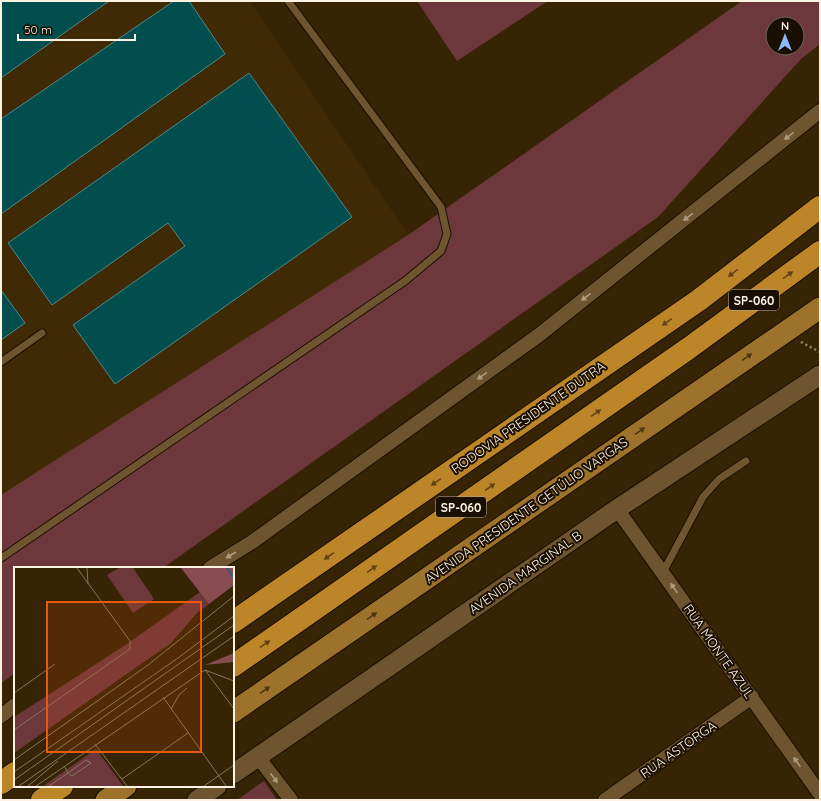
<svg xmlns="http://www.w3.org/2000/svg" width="821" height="801" font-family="Quicksand,sans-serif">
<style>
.built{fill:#402a05}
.green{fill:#6d383c;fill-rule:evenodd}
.building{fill:#024d4e;stroke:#4c8a8b}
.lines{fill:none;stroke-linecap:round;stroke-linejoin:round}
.lane-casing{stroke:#1a0e00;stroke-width:9}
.street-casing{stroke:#1a0e00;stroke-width:16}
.secondary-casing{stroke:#1a0e00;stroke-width:21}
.primary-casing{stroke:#1a0e00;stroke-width:23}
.highway-casing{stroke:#1a0e00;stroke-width:24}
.path{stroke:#97886f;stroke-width:2.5;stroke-dasharray:2 3;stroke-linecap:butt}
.lane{stroke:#6f552f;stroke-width:7}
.street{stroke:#6f552f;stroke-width:14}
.secondary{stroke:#6f552f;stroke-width:19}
.primary{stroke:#9d722a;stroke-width:21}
.highway{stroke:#bc8527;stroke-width:22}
.oneway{fill:#af9c7f}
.oneway2{fill:#624413}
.oneway3{fill:#4d3612}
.labels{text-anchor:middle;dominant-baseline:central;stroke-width:4;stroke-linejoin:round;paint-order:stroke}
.shield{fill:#180e02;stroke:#b9ae9e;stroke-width:1}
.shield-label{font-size:12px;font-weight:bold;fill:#fef2e1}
.street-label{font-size:13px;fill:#fef2e1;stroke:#180e02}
.inset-river{fill:none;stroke:#385985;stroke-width:2}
.inset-road{fill:none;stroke:#86765d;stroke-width:1}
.view{fill:#e8590c;fill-opacity:0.15;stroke:#e8590c;stroke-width:2}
.inset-edge{fill:none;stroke:#fef2e1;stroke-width:2}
</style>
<rect width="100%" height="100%" fill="#362405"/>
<!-- built -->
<polygon class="built" points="1,1 250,1 408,235 1,508"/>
<!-- green -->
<g class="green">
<polygon points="417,1 548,1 457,61"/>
<path d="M 742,1 L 820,1 L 820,44 L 801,59 L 658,217 L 163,568 L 15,568 L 15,673 L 1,683 L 1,495 L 408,235 ZM 773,24 L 797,24 L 797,48 L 773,48 Z"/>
<polygon points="264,781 277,800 237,800"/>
</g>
<!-- building -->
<g class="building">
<polygon points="1,1 109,1 1,78"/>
<polygon points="174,1 189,1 225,54 1,214 1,119"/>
<polygon points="249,73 352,217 115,384 73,325 185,246 168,223 52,305 8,243"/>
<polygon points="1,290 25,323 1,340"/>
</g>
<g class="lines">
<!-- lane casing -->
<g class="lane-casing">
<g id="lane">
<polyline points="1,362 42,333"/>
<polyline points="1,558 405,281 441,251 447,234 441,207 288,1"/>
<polyline points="663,572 703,497 719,479 746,461"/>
</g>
</g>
<!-- street casing -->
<g class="street-casing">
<g id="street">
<polyline points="617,509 820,794"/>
<polyline points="210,568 252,542 539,335 820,111"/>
<polyline points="1,716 15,705"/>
<polyline points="258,757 291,800"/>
<polyline points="605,800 752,697"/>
</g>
</g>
<!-- secondary casing -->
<g class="secondary-casing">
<g id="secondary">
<polyline points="233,774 617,509 820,375"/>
<polyline points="197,800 217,786"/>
</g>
</g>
<!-- primary casing -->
<g class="primary-casing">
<g id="primary">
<polyline points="233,712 820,308"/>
<polyline points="106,800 126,786"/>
</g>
</g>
<!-- highway casing -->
<g class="highway-casing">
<g id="highway">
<polyline points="233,622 699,300 820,207"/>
<polyline points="233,666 689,348 820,252"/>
<polyline points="1,783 15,773"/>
<polyline points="42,800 62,786"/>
</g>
</g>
<!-- path -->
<polyline class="path" points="801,342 820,352"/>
<!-- lane -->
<use href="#lane" class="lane"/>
<!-- street -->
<use href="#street" class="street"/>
<!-- secondary -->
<use href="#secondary" class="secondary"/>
<!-- primary -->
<use href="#primary" class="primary"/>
<!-- highway -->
<use href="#highway" class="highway"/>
</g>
<!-- one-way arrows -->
<defs><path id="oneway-solid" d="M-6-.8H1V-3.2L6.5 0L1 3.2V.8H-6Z"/></defs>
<g class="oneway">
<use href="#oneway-solid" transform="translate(789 136) rotate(142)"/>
<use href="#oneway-solid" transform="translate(688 217) rotate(142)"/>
<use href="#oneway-solid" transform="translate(586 297) rotate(142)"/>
<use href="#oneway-solid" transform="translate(482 376) rotate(144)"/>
<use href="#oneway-solid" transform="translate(231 555) rotate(148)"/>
<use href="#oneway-solid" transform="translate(674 588) rotate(-125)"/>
<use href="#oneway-solid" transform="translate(797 762) rotate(-125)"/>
<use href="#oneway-solid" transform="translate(274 778) rotate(53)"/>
</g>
<g class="oneway2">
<use href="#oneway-solid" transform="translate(733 273) rotate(143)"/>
<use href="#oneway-solid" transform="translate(788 275) rotate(-36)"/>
<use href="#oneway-solid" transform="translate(667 322) rotate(145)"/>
<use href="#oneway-solid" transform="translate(596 413) rotate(-35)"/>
<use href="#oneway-solid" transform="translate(436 482) rotate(145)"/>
<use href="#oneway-solid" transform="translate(490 487) rotate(-35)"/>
<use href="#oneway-solid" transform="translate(329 556) rotate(145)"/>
<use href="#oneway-solid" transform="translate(372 569) rotate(-35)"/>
<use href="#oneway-solid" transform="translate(265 644) rotate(-35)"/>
</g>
<g class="oneway3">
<use href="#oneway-solid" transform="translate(747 357) rotate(-35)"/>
<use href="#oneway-solid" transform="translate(640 431) rotate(-35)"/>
<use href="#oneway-solid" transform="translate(372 616) rotate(-35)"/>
<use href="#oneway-solid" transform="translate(265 690) rotate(-35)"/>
</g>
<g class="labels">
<!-- shield labels -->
<g class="shield">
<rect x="729" y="290" width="50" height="20" rx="3"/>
<rect x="436" y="497" width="50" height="20" rx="3"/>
</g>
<g class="shield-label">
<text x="754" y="300">SP-060</text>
<text x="461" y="507">SP-060</text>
</g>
<!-- street labels -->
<g class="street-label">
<text transform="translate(528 417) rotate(-35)">RODOVIA PRESIDENTE DUTRA</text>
<text transform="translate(526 510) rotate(-35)">AVENIDA PRESIDENTE GETÚLIO VARGAS</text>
<text transform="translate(525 572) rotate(-35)">AVENIDA MARGINAL B</text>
<text transform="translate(719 651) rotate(55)">RUA MONTE AZUL</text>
<text transform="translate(678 749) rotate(-35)">RUA ASTORGA</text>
</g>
</g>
<!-- overview -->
<g transform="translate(14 567)">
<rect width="220" height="220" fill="#362405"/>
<path d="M 105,1 L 119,1 L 140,32 L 119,46 L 93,8 ZM 186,25 L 195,37 L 183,46 L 157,76 L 0,186 L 0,150 L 110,79 ZM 82,182 L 109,219 L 29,219 Z" fill="#6d383c"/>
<path d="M 167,1 L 220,1 L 220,18 L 195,37 ZM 220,86 L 220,95 L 191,98 Z" fill="#894c50"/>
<path class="inset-river" d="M 213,1 L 220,11"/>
<path class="inset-road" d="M 73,1 L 74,17M 191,103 L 220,142M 191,103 L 220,114M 0,126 L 41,97M 149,130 L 212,219M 157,142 L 165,128 L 173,121M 0,163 L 116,82 L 116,74 L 63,1M 81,177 L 113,219M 0,193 L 134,98 L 220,29M 0,205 L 164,91 L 220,49M 108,212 L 174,166M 0,213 L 220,58M 5,219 L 220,69M 14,219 L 44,194M 22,219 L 191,103M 35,219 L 54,206 L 72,193 L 77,196 L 58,209 L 55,207 L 54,206 L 50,199M 190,219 L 220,198"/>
<path class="view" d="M 33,35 L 187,35 L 187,185 L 33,185 Z"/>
<rect width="220" height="220" class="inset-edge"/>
</g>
<!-- border -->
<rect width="821" height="801" fill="none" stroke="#fef2e1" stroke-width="4"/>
<!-- north arrow -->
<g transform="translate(785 36)"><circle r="19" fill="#180e02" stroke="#74695b"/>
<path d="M0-3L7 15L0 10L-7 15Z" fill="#8abafc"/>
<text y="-6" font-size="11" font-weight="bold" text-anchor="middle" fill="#fef2e1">N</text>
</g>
<!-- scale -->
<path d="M18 34v6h117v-6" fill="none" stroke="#fef2e1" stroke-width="2"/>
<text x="24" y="34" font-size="12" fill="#fef2e1" stroke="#180e02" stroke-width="3" paint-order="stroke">50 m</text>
</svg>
